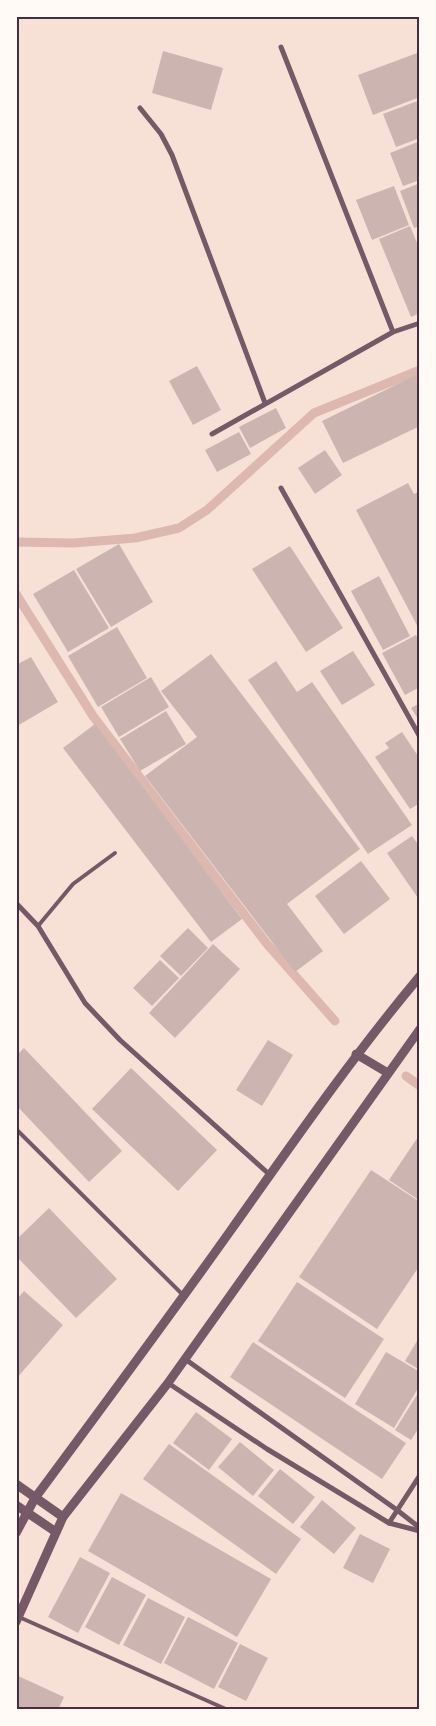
<svg xmlns="http://www.w3.org/2000/svg" width="436" height="1726" font-family="Jost,sans-serif">
<style>
.lines{fill:none;stroke-linecap:round;stroke-linejoin:round}
.stream{stroke:#dcb8b0;stroke-width:9}
.building{fill:#ccb4b1}
.service{stroke:#755966;stroke-width:4}
.minor{stroke:#755966;stroke-width:5}
.tertiary{stroke:#755966;stroke-width:9}
.neatline{fill:none;stroke:#4a2c40;stroke-width:2}
</style>
<rect width="100%" height="100%" fill="#f7e1d7"/>
<g class="lines">
<!-- stream -->
<g class="stream">
<polyline points="16,542 74,543 135,538 179,528 207,510 314,413 420,370"/>
<polyline points="16,594 93,716 267,944 335,1021"/>
<polyline points="406,1076 420,1086"/>
</g>
</g>
<!-- building -->
<g class="building">
<polygon points="163,51 223,68 211,110 152,93"/>
<polygon points="420,52 420,97 373,115 358,75"/>
<polygon points="420,100 420,138 396,147 383,114"/>
<polygon points="420,141 420,180 403,186 390,153"/>
<polygon points="420,183 420,226 414,228 400,191"/>
<polygon points="394,186 409,225 372,240 356,200"/>
<polygon points="410,226 420,250 420,313 411,317 379,239"/>
<polygon points="197,366 221,410 193,425 169,381"/>
<polygon points="416,375 420,384 420,426 343,463 322,421"/>
<polygon points="276,408 286,428 250,448 239,427"/>
<polygon points="239,432 251,454 217,472 205,450"/>
<polygon points="325,450 342,475 315,494 298,468"/>
<polygon points="408,483 414,494 420,491 420,631 356,510"/>
<polygon points="119,544 153,602 111,627 76,569"/>
<polygon points="290,546 343,628 306,652 252,569"/>
<polygon points="74,570 109,628 68,652 33,594"/>
<polygon points="379,576 410,636 383,650 351,591"/>
<polygon points="117,627 147,678 98,707 68,656"/>
<polygon points="416,635 420,642 420,687 405,695 382,653"/>
<polygon points="353,651 375,685 342,705 320,671"/>
<polygon points="211,654 360,849 287,904 323,951 295,972 145,776 197,737 161,691"/>
<polygon points="31,657 58,702 17,726 16,665"/>
<polygon points="276,661 297,692 312,682 412,825 368,854 248,680"/>
<polygon points="151,677 169,707 119,737 101,707"/>
<polygon points="420,703 420,722 411,708"/>
<polygon points="166,711 186,744 140,771 120,739"/>
<polygon points="95,724 242,919 211,942 63,748"/>
<polygon points="402,732 420,759 420,803 410,809 375,757 389,748 385,743"/>
<polygon points="412,836 420,847 420,901 387,853"/>
<polygon points="361,861 390,899 344,934 315,896"/>
<polygon points="188,928 208,948 181,976 160,956"/>
<polygon points="213,944 240,969 175,1038 149,1013"/>
<polygon points="160,960 179,978 152,1006 133,988"/>
<polygon points="268,1040 293,1055 262,1106 236,1090"/>
<polygon points="24,1048 122,1151 89,1182 16,1105 16,1056"/>
<polygon points="131,1068 217,1150 178,1191 92,1109"/>
<polygon points="420,1134 420,1201 389,1180"/>
<polygon points="371,1170 420,1202 420,1265 377,1329 299,1277"/>
<polygon points="49,1208 117,1279 76,1318 16,1256 16,1240"/>
<polygon points="297,1282 384,1339 345,1398 258,1341"/>
<polygon points="24,1291 63,1325 16,1379 16,1300"/>
<polygon points="420,1336 420,1370 405,1361"/>
<polygon points="253,1342 406,1443 382,1479 230,1377"/>
<polygon points="386,1352 420,1372 420,1385 394,1428 355,1404"/>
<polygon points="420,1390 420,1426 411,1440 395,1430"/>
<polygon points="196,1412 232,1439 209,1470 173,1443"/>
<polygon points="240,1442 274,1470 253,1496 218,1467"/>
<polygon points="169,1444 301,1539 276,1574 143,1479"/>
<polygon points="280,1469 315,1497 293,1524 258,1496"/>
<polygon points="121,1493 271,1579 237,1637 88,1551"/>
<polygon points="322,1500 356,1528 334,1554 300,1527"/>
<polygon points="360,1534 390,1549 373,1583 343,1568"/>
<polygon points="80,1557 110,1573 78,1633 48,1617"/>
<polygon points="112,1577 146,1595 119,1645 85,1627"/>
<polygon points="148,1598 185,1617 161,1664 123,1645"/>
<polygon points="188,1617 238,1643 214,1689 164,1663"/>
<polygon points="240,1644 268,1658 246,1701 218,1687"/>
<polygon points="16,1675 64,1697 58,1710 16,1710"/>
</g>
<g class="lines">
<!-- service -->
<g class="service">
<polyline points="38,926 73,884 115,853"/>
<polyline points="16,1129 183,1295"/>
<polyline points="19,1617 228,1710"/>
</g>
<!-- minor -->
<g class="minor">
<polyline points="281,47 393,332"/>
<polyline points="140,108 161,134 172,155 265,403"/>
<polyline points="212,434 393,332 420,323"/>
<polyline points="281,488 420,737"/>
<polyline points="16,903 38,926 85,1003 120,1040 270,1175"/>
<polyline points="185,1359 397,1510 420,1528"/>
<polyline points="168,1383 267,1449 389,1523 420,1531"/>
<polyline points="389,1523 420,1475"/>
</g>
<!-- tertiary -->
<g class="tertiary">
<polyline points="356,1054 388,1073"/>
<polyline points="16,1484 63,1517"/>
<polyline points="16,1505 56,1532"/>
<path d="M 16,1533 L 35,1498 C 101,1409 167,1320 231,1230 C 292,1144 352,1057 420,976"/>
<polyline points="16,1622 63,1517 168,1383 420,1029"/>
</g>
</g>
<!-- border -->
<rect width="436" height="1726" fill="none" stroke="#fffaf5" stroke-width="35"/>
<rect x="18" y="18" width="400" height="1690" class="neatline"/>
</svg>
